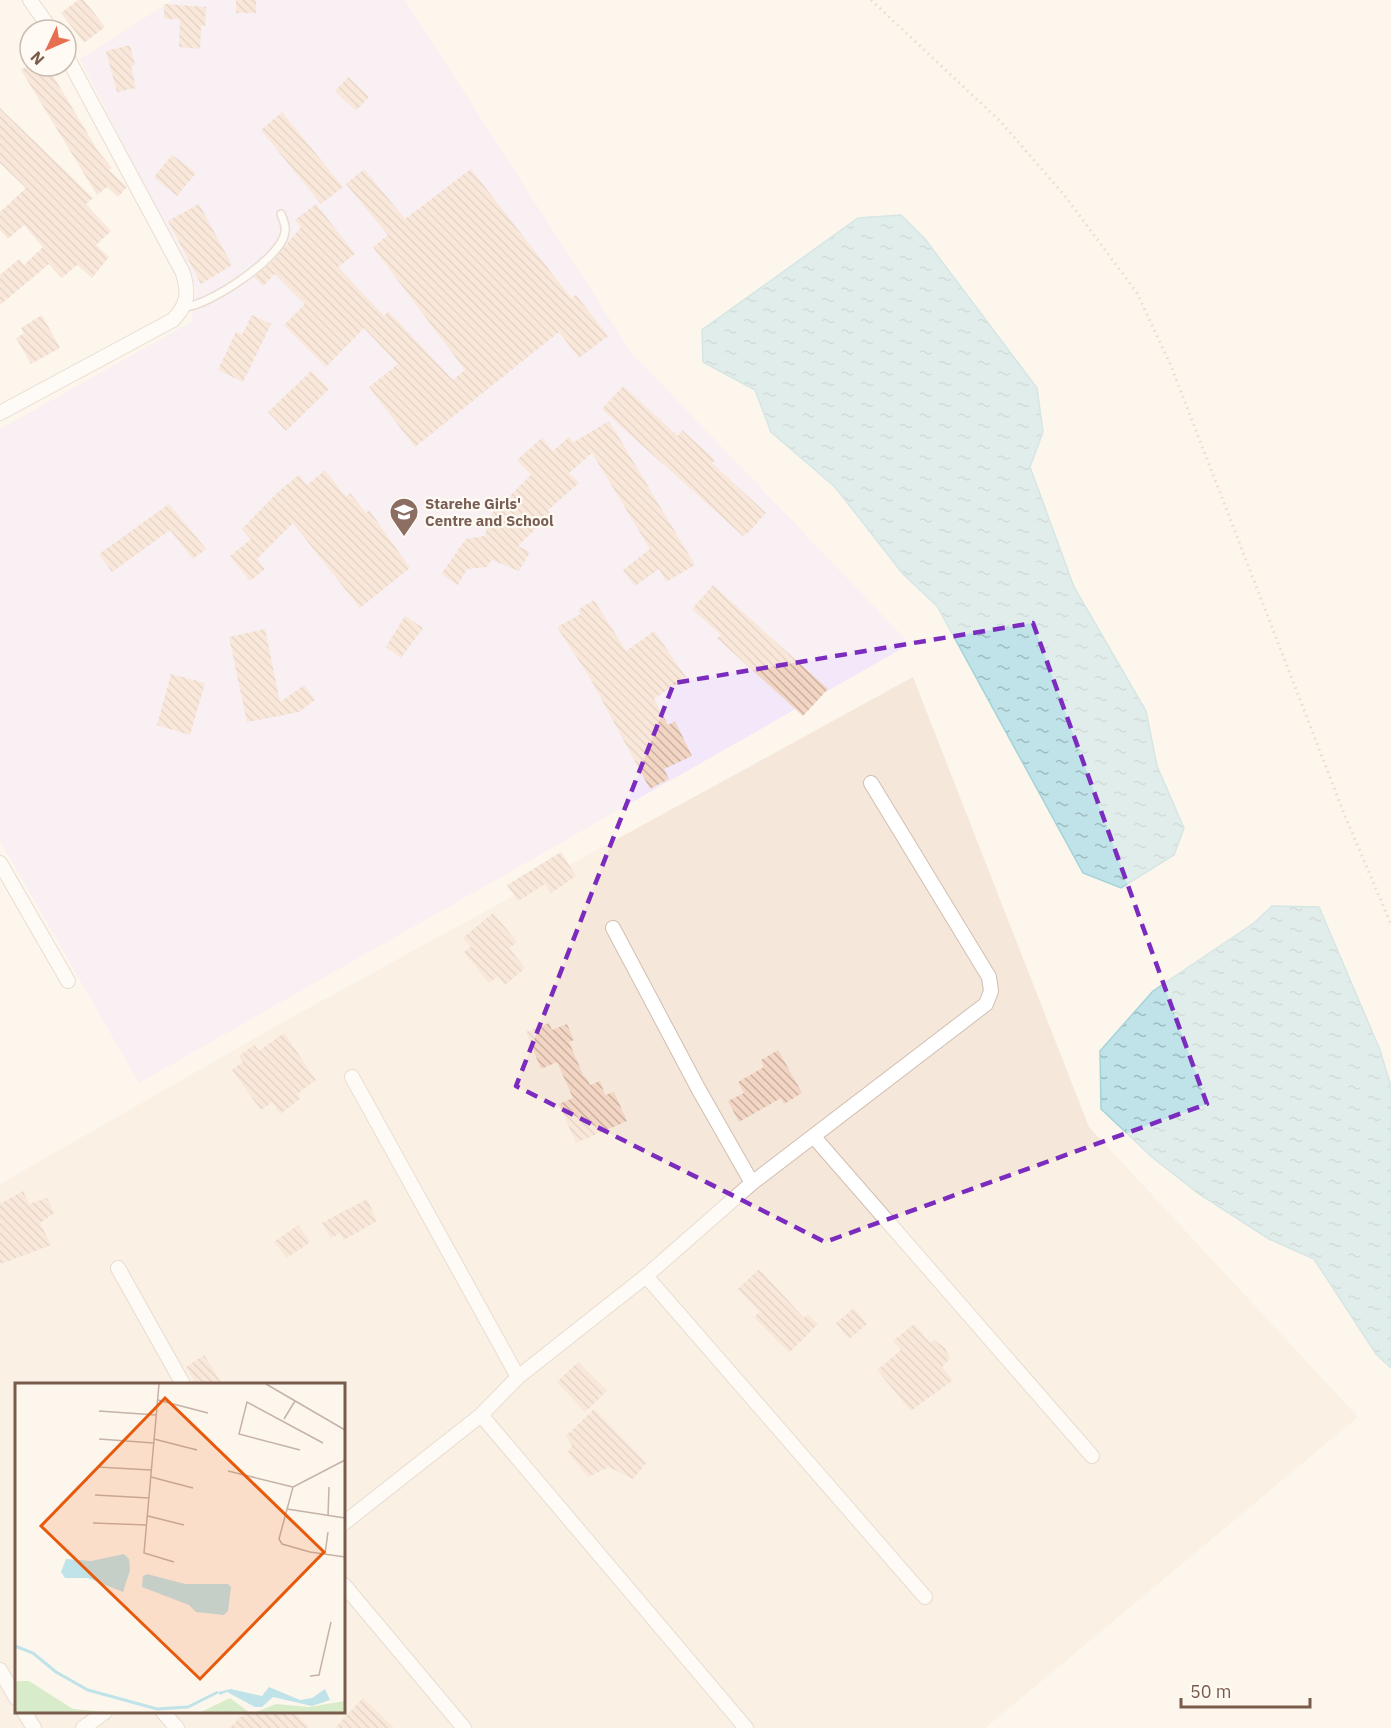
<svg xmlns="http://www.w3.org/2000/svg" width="1391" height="1728" font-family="'IBM Plex Sans',sans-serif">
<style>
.residential{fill:#f5e8da;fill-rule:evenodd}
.education{fill:#f3e8fa}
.water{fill:url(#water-ripples);stroke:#a5d3da;stroke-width:1.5}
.building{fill:url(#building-back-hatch)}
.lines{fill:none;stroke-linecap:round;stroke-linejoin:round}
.service-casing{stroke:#d1beb0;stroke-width:10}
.minor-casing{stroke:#d1beb0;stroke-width:16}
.path{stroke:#d9b8a5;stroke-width:3;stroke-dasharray:1.5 4.5;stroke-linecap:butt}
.service{stroke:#fff;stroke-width:7}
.minor{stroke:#fff;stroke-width:14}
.marked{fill:none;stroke:#7b2cbf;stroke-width:4.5;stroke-dasharray:12 8;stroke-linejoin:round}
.labels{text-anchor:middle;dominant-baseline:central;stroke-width:4.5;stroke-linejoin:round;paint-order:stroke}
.education-label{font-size:15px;font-weight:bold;fill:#785e54;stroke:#fffaf3;text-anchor:start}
.inset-river{fill:none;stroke:#bfe3e8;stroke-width:3}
.inset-road{fill:none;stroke:#c5b3a7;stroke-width:1.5}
.view{fill:#e8590c;fill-opacity:0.15;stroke:#e8590c;stroke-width:3}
.inset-edge{fill:none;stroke:#7a5c4d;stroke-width:3}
</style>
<defs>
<pattern id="water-ripples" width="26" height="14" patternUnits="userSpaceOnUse" patternTransform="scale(1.5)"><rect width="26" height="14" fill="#bfe3e8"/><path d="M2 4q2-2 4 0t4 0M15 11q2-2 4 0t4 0" fill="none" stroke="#a0bbbe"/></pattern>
<pattern id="building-back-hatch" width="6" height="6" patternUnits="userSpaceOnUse" patternTransform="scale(1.5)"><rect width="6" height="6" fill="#f3d5c3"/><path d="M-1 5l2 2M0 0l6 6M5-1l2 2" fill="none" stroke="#cab0a1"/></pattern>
</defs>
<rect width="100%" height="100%" fill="#fdf6ec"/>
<!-- residential -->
<path class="residential" d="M 913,677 L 1089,1127 L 1358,1417 L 985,1728 L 0,1728 L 0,1184 L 285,1021 ZM 16,1384 L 344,1384 L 344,1712 L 16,1712 Z"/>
<!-- education -->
<polygon class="education" points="173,0 405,0 631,352 910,644 139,1083 0,841 0,429 191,322 197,290 80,59"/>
<!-- water -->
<g class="water">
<polygon points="901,215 925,239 1037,388 1043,432 1030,467 1074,587 1146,711 1157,766 1184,828 1174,855 1121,888 1083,873 937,606 903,574 835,487 771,432 755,390 703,362 702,330 858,218"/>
<polygon points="1272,906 1319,907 1380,1050 1391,1087 1391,1368 1376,1354 1314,1259 1269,1239 1199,1194 1153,1158 1101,1109 1100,1051 1153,991 1254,923"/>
</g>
<!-- building -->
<g class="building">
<polygon points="78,0 84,0 105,27 84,43 61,13"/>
<rect x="236" y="0" width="20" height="13"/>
<polygon points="164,4 206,7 205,26 201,26 200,49 179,47 180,19 164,19"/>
<polygon points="130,45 135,65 131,66 136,88 117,92 106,51"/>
<polygon points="28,66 53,66 49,69 98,151 112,168 109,170 127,187 118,197 107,187 97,195 21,70"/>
<polygon points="348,77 369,97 356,111 335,91"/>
<polygon points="0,108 93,198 86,204 111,231 96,245 109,257 92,278 77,265 62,278 49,264 0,305 0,275 19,259 24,265 43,247 24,225 8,239 0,230 0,212 26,188 0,163"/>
<polygon points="282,112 343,187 321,204 261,130"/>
<polygon points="172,155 196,173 177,196 154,177"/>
<polygon points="364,169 405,219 471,169 571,298 576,295 608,336 579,358 559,332 415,447 369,387 398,364 364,328 326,367 284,325 305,304 275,274 263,286 254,277 273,261 301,227 295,220 316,204 355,254 338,267 384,316 388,311 453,380 465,370 373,247 388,235 346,184"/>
<polygon points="199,204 232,265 201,284 168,221"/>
<polygon points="42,315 60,348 31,364 16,338 24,333 21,328"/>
<polygon points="252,315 271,324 243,382 218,370 236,332 242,335"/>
<polygon points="311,371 329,389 286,431 268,412"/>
<polygon points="623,386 678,436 682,430 715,460 712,463 766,513 749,532 743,536 602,409"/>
<polygon points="609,421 695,565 666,582 659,569 635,586 623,570 650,549 592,453 569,473 579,483 548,510 551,514 518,546 530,552 519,571 492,560 487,567 467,569 458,585 441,574 466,539 485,536 491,514 531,475 517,460 542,438 553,451 569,437 574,442"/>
<polygon points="325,470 346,497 350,493 366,513 369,510 410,568 360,608 293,523 257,559 265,569 250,581 230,556 251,539 242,529 278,492 299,475 307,485"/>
<polygon points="169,504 206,549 193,559 170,530 112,572 99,554"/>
<polygon points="713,585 828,689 803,716 717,638 721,635 692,609"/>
<polygon points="594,600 626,651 654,631 686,677 654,699 668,725 675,721 692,756 664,769 669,779 650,789 590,678 557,627 581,614 578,610"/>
<polygon points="405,616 423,628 401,658 386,647"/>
<polygon points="265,629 280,702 304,685 315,700 299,712 247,722 229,637"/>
<polygon points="171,674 205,683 190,735 157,725"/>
<polygon points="561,852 576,876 551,893 545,884 518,901 507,885"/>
<polygon points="493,913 517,942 509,948 525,968 505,985 498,976 489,983 464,952 471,947 463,938"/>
<polygon points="549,1023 552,1030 567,1024 574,1040 569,1042 584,1077 586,1076 590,1085 600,1081 605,1095 614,1092 627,1121 576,1143 559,1104 573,1098 557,1062 541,1069 526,1032"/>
<polygon points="284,1033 316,1080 297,1094 300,1099 280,1114 272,1102 261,1110 232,1070 243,1062 239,1056 254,1045 259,1051"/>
<polygon points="778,1050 802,1093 784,1104 781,1098 739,1122 728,1101 744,1093 738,1082 764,1067 761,1060"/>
<polygon points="23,1191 29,1204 47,1198 54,1213 40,1223 51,1245 0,1264 0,1204"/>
<polygon points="367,1199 377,1221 344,1240 340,1233 331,1238 322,1223"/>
<polygon points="298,1225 310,1242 287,1258 274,1242"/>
<polygon points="759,1269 804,1318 808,1314 818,1324 789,1353 754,1317 760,1312 738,1289"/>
<polygon points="854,1308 867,1324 849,1339 836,1323"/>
<polygon points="914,1324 930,1343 934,1340 945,1348 950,1358 942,1367 953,1380 911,1411 877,1370 901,1350 893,1341"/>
<polygon points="204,1355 222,1384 196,1384 186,1367"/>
<polygon points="578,1362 607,1391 585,1412 557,1382"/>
<polygon points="594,1409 646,1463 633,1479 609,1467 588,1477 568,1452 572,1445 566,1436"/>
<polygon points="363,1698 394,1728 335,1728"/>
<polygon points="246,1712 294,1712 309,1728 229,1728"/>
</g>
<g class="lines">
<!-- service casing -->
<g class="service-casing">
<path id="service" d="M 185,307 C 210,305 277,260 284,236 C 287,228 284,222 281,214"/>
</g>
<!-- minor casing -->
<g class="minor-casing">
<g id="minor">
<polyline points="30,0 51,30"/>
<path d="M 0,413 L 173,320 C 188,304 189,294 183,273 L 66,55"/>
<polyline points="0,863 68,981"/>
<polyline points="613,928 699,1090 752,1183"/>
<polyline points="352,1077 518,1377"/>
<polyline points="814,1137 1092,1456"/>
<polyline points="118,1268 183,1384"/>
<polyline points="646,1276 925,1597"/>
<polyline points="481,1415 746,1728"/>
<polyline points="344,1523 481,1415 518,1377 646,1276 752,1183 986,1004 991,991 989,977 871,783"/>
<polyline points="344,1585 464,1728"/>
<polyline points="0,1670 16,1698"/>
<polyline points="24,1712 34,1728"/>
<polyline points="163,1712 177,1728"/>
<polyline points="83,1728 105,1712"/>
</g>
</g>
<!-- path -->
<polyline class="path" points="871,0 1000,121 1065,196 1137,293 1171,366 1345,816 1391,924"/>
<!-- service -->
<use href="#service" class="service"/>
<!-- minor -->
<use href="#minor" class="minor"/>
</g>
<!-- marked area -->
<path d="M0 0H1391V1728H0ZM 1033,623 L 1207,1104 L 825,1242 L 516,1086 L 674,683 Z" fill="#fdf6ec" fill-opacity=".55" fill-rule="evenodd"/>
<path class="marked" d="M 1033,623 L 1207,1104 L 825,1242 L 516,1086 L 674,683 Z"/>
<!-- icons -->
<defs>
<g id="school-pin" transform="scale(1.5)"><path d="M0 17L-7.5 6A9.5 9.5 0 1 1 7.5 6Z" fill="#8d6e63" stroke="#fffaf3"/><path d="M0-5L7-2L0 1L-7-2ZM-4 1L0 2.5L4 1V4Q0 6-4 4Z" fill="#fff"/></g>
</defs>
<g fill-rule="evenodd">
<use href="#school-pin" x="404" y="512"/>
</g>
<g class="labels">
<!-- education labels -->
<g class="education-label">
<text x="425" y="503">Starehe Girls'<tspan x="425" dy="17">Centre and School</tspan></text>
</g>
</g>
<!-- overview -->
<g transform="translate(15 1383)">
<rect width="330" height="330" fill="#fdf6ec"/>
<path d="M 0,298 L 14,298 L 58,326 L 92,329 L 0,329 ZM 215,315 L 234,329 L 186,329 ZM 330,318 L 330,329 L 241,329 L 261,321 L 294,324 Z" fill="#d8ecc9"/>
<path d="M 109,171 L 114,176 L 115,187 L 108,209 L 73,195 L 50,195 L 46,189 L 51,176 L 76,178 ZM 132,191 L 170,201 L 213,201 L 216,204 L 213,228 L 209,232 L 181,229 L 174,222 L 127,204 L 128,193 ZM 254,304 L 285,317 L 297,315 L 310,306 L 315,317 L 297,323 L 258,314 L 247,324 L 240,324 L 212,309 L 205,312 L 203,309 L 216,306 L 247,313 Z" fill="#bfe3e8"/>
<path class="inset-river" d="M 0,263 L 18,270 L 41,289 L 73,307 L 142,326 L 173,324 L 203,309"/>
<path class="inset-road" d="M 144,1 L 129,170 L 159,179M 251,1 L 330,47M 143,17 L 193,30M 84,28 L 141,32M 269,36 L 280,18M 84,56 L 139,60M 139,56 L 182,67M 285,67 L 224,51 L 232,19 L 308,60M 330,77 L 278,104 L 264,156 L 267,161 L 295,169 L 330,174M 82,84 L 136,87M 213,88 L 278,104M 136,94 L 178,105M 80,112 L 134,115M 272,126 L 330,135M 133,133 L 169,142M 313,133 L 314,104M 78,140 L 132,142M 310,171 L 313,149M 295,293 L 304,292 L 316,239"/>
<path class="view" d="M 150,15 L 309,169 L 185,296 L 26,143 Z"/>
<rect width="330" height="330" class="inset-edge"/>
</g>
<!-- north arrow -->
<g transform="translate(48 48) rotate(226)"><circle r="28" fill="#fffaf3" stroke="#cabbb1" stroke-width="1.5"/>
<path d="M0-4.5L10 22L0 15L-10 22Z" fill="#e76f51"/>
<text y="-9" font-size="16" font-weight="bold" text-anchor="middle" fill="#7a5c4d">N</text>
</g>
<!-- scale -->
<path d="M1181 1698v9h129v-9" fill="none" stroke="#7a5c4d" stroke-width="3"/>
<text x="1190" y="1698" font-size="18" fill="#7a5c4d" stroke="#fffaf3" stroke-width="4.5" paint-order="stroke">50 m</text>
</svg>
